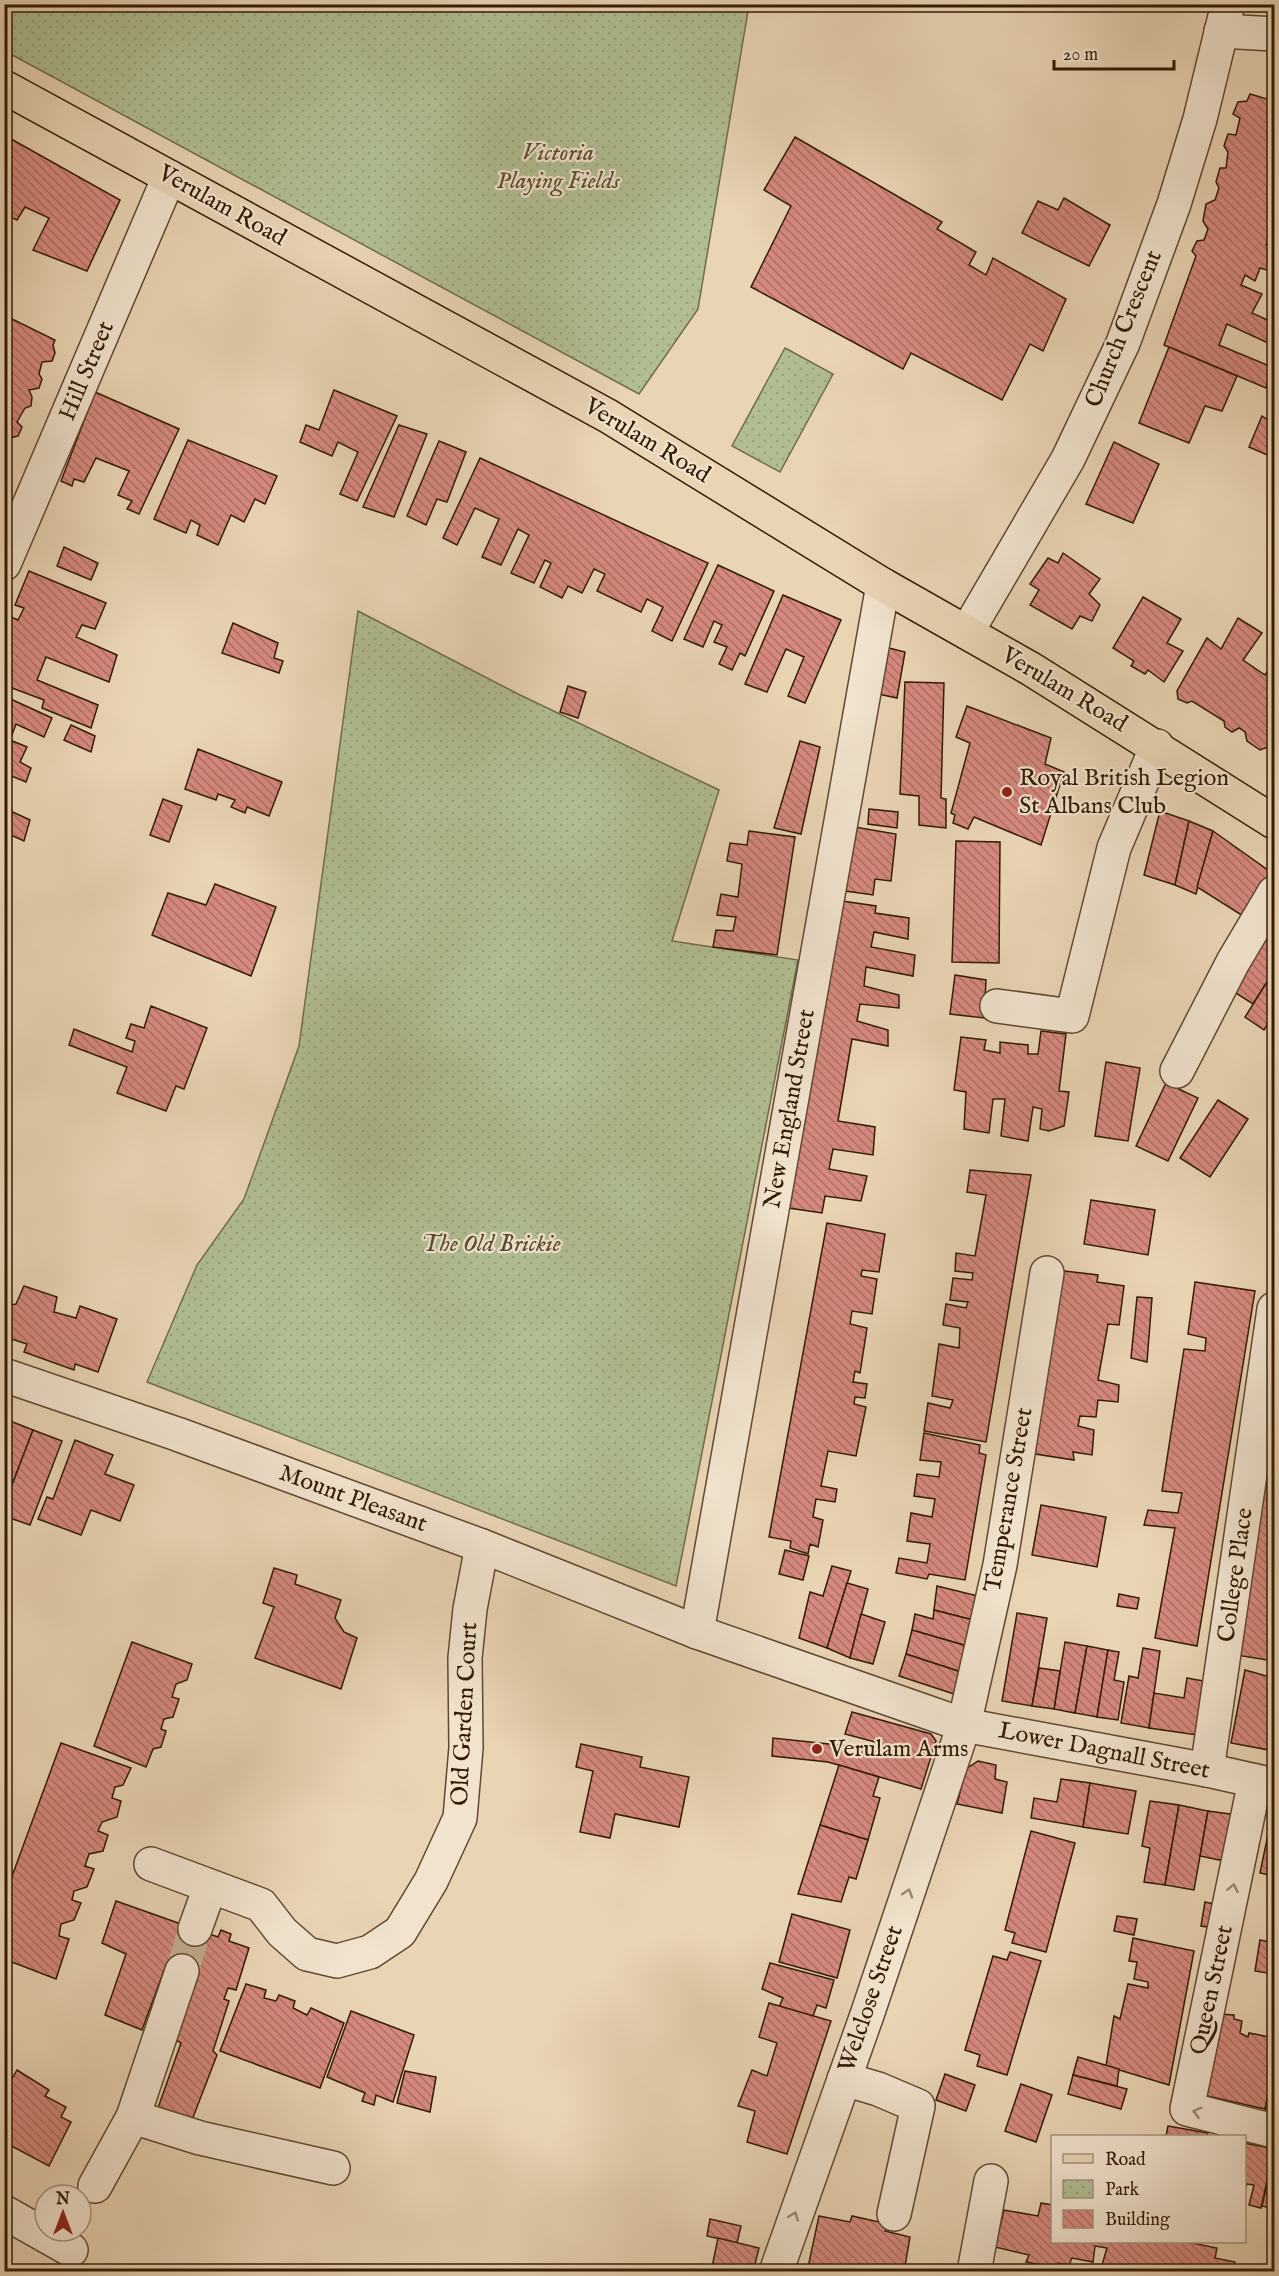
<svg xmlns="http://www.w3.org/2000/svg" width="1279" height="2276" font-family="'IM FELL English',serif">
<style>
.park{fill:url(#park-dots);stroke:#716c4a;stroke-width:1.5}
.building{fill:url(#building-back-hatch);stroke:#321b03;stroke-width:1.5}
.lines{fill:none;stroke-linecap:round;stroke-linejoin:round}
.minor-tunnel{stroke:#c4af91;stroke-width:33;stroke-dasharray:33 16;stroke-linecap:butt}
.minor-casing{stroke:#60492f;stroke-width:36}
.major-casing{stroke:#321b03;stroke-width:36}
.minor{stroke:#f1e3ce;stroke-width:33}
.major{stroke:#e9d4b4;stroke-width:33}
.oneway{stroke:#9b8973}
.poi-dot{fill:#8f2418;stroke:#f1e3ce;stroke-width:2}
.labels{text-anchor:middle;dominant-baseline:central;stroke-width:4.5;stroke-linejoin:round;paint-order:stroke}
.park-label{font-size:24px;font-style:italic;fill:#584c2e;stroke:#f1e3ce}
.street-label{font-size:24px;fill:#321b03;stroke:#f1e3ce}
.poi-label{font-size:24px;fill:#321b03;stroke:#f1e3ce;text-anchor:start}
</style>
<defs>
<pattern id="park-dots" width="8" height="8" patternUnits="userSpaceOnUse" patternTransform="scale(1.5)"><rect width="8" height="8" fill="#b0be92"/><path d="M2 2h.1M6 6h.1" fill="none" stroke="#98a37c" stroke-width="1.8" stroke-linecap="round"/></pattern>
<pattern id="building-back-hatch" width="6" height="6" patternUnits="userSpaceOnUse" patternTransform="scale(1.5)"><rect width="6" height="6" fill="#d6897e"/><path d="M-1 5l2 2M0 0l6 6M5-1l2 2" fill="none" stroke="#ae6f65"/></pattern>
</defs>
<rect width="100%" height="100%" fill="#e9d4b4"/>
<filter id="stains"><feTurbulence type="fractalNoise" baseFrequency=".00333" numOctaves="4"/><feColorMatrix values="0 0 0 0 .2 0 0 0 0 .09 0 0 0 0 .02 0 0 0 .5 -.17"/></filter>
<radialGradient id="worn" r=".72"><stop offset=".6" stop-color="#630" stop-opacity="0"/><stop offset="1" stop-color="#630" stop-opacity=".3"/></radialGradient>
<!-- park -->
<g class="park">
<polygon points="4,5 749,5 698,309 639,394 5,51"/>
<polygon points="785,348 833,374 780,472 732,446"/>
<polygon points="358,611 518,694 719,790 672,941 798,960 676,1586 147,1382 197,1265 244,1199 299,1046"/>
</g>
<!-- building -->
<g class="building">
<polygon points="1250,94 1274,101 1273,209 1274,210 1274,236 1270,235 1266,245 1274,248 1274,272 1260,268 1255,281 1245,275 1241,285 1262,294 1252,313 1274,323 1268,343 1227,324 1219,345 1272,367 1266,388 1164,345 1196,256 1192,251 1197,241 1204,240 1208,229 1203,221 1206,204 1215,200 1219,188 1216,182 1220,168 1226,168 1228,152 1224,146 1228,134 1236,135 1240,118 1233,114 1238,102 1247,101"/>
<polygon points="4,135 120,200 87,271 33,250 49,218 25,207 17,220 4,214"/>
<polygon points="795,137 942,222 937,229 976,252 969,265 986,275 993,258 1066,299 1043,351 1030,344 1002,400 911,353 903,369 751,287 791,206 764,190"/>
<polygon points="1064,198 1110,225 1089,266 1022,233 1038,201 1058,210"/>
<polygon points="12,319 55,340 53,345 55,353 52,361 42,362 39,374 42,379 39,388 29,390 32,397 31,406 25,408 17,422 22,427 18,436 10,438 8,442 6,451 10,460 6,471 4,471 4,328 8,329"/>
<polygon points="1169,347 1237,376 1222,411 1205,406 1189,443 1139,423"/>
<polygon points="334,390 397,416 357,501 340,494 358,452 338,442 332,456 300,442 306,425 319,430"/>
<polygon points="95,392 179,429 139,514 127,509 132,501 118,495 129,471 96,458 84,482 74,479 72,486 61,481"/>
<polygon points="1262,416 1274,424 1274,451 1272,457 1249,447"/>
<polygon points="399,425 427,434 394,517 363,507"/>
<polygon points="188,440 277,476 265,504 255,499 244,522 231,515 218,545 197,535 200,525 191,520 186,533 154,519"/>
<polygon points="439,441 466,452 447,502 437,499 426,525 407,516"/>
<polygon points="1114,442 1159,464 1133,523 1086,504"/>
<polygon points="480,458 708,563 672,641 652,631 663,607 647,599 641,612 597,591 605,574 594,569 582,593 568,586 562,598 540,587 551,563 545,560 534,583 511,573 529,535 518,529 501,565 482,557 499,519 475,508 457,545 443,538"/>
<polygon points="64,547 98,563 91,580 57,566"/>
<polygon points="1063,553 1100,579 1089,594 1100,605 1092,621 1080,616 1072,629 1030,605 1039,590 1030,584 1048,558 1058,563"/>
<polygon points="718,565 774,591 745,656 740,653 732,670 719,664 727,647 714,642 722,625 714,621 703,647 684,639"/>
<polygon points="29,571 106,603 95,629 82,625 76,637 117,655 109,682 46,657 37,680 98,705 91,728 42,708 44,700 4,685 4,633 11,617 18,620 24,608 15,605"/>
<polygon points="783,595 841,620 805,703 788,696 804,657 786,649 767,692 745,684"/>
<polygon points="1143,597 1181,619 1167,643 1183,651 1164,682 1148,670 1145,674 1131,666 1134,661 1113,648"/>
<polygon points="1238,618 1262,633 1243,660 1265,675 1274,661 1274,740 1271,746 1260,750 1247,741 1245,732 1239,728 1232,732 1225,727 1224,721 1192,701 1187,703 1178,699 1177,691 1207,638 1221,649"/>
<polygon points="233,623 278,643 274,658 283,661 279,673 222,653"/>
<polygon points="877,645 905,652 897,698 869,692"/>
<polygon points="905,682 944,683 941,798 946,799 946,828 919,825 919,796 900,794"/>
<polygon points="568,686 586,692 578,718 560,712"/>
<polygon points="4,696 52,718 44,737 16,724 10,740 27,747 20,762 31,768 26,782 4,773"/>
<polygon points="967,706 1051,738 1045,764 1064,772 1041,845 974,817 968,829 953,823 955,815 951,813 970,743 956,737"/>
<polygon points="71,725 95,736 91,752 64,740"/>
<polygon points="800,741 820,747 801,834 774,828"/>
<polygon points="198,749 282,782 269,816 247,807 245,813 231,807 235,800 218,794 216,800 185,789"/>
<polygon points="163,799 182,806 169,842 150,835"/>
<polygon points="4,808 30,820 24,841 4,832"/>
<polygon points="869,809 898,812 897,828 868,824"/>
<polygon points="1160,811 1189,821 1175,885 1144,875"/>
<polygon points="1189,821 1213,831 1196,894 1175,885"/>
<polygon points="843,825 896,834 891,881 875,879 873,895 839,890"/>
<polygon points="749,831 795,837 777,955 713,947 716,930 733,931 736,917 717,915 721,894 738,897 742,864 727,861 730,843 747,845"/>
<polygon points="1213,831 1272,873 1243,916 1197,887"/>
<polygon points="956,841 1000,842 999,963 952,962"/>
<polygon points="215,884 276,907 251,976 152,935 168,893 206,905"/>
<polygon points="835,900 876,906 875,913 909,918 908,939 874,932 871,947 915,955 913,976 866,967 864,986 899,995 899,1008 860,1004 857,1021 888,1030 888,1046 852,1039 838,1121 875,1127 873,1155 833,1149 829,1169 867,1176 861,1201 825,1196 822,1213 782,1207"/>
<polygon points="1274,916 1274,971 1253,1004 1228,988"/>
<polygon points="1274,971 1274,1014 1264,1030 1245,1017"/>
<polygon points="955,975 986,980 984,1018 950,1014"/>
<polygon points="151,1006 207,1028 184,1089 176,1086 166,1111 117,1093 127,1067 69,1045 74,1029 132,1052 135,1041 126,1038 131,1024 144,1028"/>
<polygon points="1041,1031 1066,1034 1059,1091 1069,1092 1064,1126 1049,1131 1040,1129 1042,1109 1033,1107 1028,1141 1001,1136 1005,1099 993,1099 989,1133 964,1129 966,1092 954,1090 961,1037 986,1040 984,1050 1000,1053 1000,1042 1028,1045 1028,1054 1038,1054"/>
<polygon points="1106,1062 1140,1068 1128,1141 1095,1136"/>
<polygon points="1166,1083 1198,1098 1168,1161 1136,1146"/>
<polygon points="1218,1100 1248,1119 1210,1177 1180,1158"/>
<polygon points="970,1170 1031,1175 986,1442 924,1431 928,1403 950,1408 953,1400 932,1396 939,1344 959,1348 960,1328 943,1325 946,1304 966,1308 968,1302 950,1300 953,1278 972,1280 973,1273 955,1271 956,1253 975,1256 986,1195 967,1192"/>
<polygon points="1091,1200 1155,1210 1148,1255 1084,1244"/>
<polygon points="827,1223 885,1234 879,1272 862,1270 861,1276 877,1279 872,1314 852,1311 850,1324 867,1328 860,1373 855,1371 853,1382 867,1384 865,1398 855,1397 854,1404 866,1407 856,1456 828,1451 821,1486 837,1489 835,1502 816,1499 813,1517 823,1520 818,1547 810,1544 808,1554 790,1548 791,1541 769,1537"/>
<polygon points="1056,1270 1098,1275 1097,1282 1124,1286 1119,1325 1108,1324 1098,1380 1119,1385 1118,1402 1098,1400 1096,1417 1080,1416 1078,1426 1094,1430 1092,1455 1073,1452 1074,1460 1029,1453"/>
<polygon points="1195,1282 1255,1291 1197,1646 1155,1638 1175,1528 1144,1525 1148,1510 1178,1513 1182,1493 1162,1491 1184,1349 1205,1351 1206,1338 1188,1334"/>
<polygon points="24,1286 57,1297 54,1312 76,1318 80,1306 117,1319 98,1372 75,1364 74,1370 24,1352 27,1344 5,1337 8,1324 4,1317 8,1306 16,1304"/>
<polygon points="1137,1297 1152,1298 1147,1362 1131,1358"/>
<polygon points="1274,1415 1274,1661 1236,1655"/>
<polygon points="5,1419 33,1430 4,1506 4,1421"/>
<polygon points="33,1430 62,1441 30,1525 4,1516 4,1506"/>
<polygon points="924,1433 980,1445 979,1453 986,1455 965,1580 929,1574 927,1579 896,1573 899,1558 927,1563 930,1544 907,1541 911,1513 932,1517 935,1499 914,1496 917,1474 939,1477 941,1462 920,1460"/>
<polygon points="75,1440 113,1455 105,1474 134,1485 120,1521 91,1510 81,1535 38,1519 47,1497 53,1499"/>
<polygon points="1041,1505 1106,1517 1097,1567 1032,1555"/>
<polygon points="785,1550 809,1556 803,1580 779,1574"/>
<polygon points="832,1566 851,1571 827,1648 799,1638 810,1592 823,1596"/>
<polygon points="274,1568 297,1575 295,1584 341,1600 335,1618 344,1632 357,1638 341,1689 255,1658 274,1607 263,1603"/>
<polygon points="847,1583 868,1589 850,1658 827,1648"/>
<polygon points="937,1586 978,1596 973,1620 934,1610"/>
<polygon points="1119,1594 1139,1598 1137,1609 1117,1606"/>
<polygon points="934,1610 973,1620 967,1646 912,1630 915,1614 933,1619"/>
<polygon points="1017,1613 1047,1618 1032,1706 1002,1701"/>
<polygon points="861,1614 885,1622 873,1664 850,1658"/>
<polygon points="912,1630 967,1646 961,1672 906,1654"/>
<polygon points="132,1642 192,1664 187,1680 176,1684 172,1697 179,1699 173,1717 164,1719 161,1729 166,1731 161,1747 153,1749 146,1767 94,1746"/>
<polygon points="1065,1642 1087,1646 1075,1713 1054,1709"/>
<polygon points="1087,1646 1108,1650 1097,1717 1075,1713"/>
<polygon points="1143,1648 1160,1651 1149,1728 1121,1723 1129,1676 1138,1678"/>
<polygon points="1108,1650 1119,1652 1114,1680 1124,1682 1118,1720 1097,1717"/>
<polygon points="906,1654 961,1672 954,1694 899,1676"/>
<polygon points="1039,1668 1060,1671 1054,1709 1032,1706"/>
<polygon points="1245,1670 1274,1678 1274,1751 1231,1743"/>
<polygon points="1187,1678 1204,1681 1197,1735 1149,1728 1154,1693 1184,1698"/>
<polygon points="852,1712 931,1734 936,1741 921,1789 828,1762 772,1756 773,1738 848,1746 876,1752 879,1743 845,1734"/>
<polygon points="61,1743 131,1768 123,1785 115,1787 112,1798 121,1801 117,1817 102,1822 98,1831 108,1835 103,1851 89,1854 85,1866 94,1869 87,1887 74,1891 72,1900 81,1903 74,1920 61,1924 59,1936 69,1939 56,1979 4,1959 4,1898"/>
<polygon points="581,1744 642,1757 640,1767 689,1777 679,1827 615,1814 610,1838 580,1832 593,1771 576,1767"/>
<polygon points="978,1761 996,1765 995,1779 1007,1782 1002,1813 957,1804 966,1769"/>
<polygon points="839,1765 879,1777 873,1796 880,1798 868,1840 820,1825"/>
<polygon points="1061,1779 1090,1783 1083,1827 1031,1818 1034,1798 1057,1802"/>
<polygon points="1090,1783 1136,1791 1128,1834 1083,1827"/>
<polygon points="1150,1801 1179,1805 1165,1885 1144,1882 1150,1848 1142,1846"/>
<polygon points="1179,1805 1208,1811 1194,1890 1165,1885"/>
<polygon points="1208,1811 1237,1815 1229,1862 1200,1856"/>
<polygon points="1272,1815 1274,1815 1274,1876 1260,1873"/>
<polygon points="820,1825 868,1840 856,1879 849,1877 841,1902 798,1894"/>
<polygon points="1031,1831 1075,1843 1046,1952 1012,1943 1015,1933 1005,1930"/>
<polygon points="116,1901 218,1937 221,1930 231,1934 229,1941 249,1948 236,1990 228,1988 224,1999 229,2001 213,2051 217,2055 187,2133 154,2119 181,2043 176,2040 192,1993 194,1976 166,1965 142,2030 105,2015 126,1954 102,1943"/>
<polygon points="1205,1902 1219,1905 1214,1928 1201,1926"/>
<polygon points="792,1914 850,1930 837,1978 779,1962"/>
<polygon points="1117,1916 1137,1919 1134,1935 1114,1931"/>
<polygon points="1133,1938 1194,1951 1169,2085 1106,2066 1114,2016 1120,2019 1128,1984 1148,1988 1148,1982 1134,1979 1137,1962 1129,1961"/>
<polygon points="1260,1940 1274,1943 1274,1974 1255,1971"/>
<polygon points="1010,1952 1041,1961 1007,2075 977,2066 980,2055 965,2050 993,1956 1007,1960"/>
<polygon points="770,1963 834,1980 826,2008 817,2005 813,2016 779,2007 783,1998 762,1989"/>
<polygon points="246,1984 266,1990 264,1998 276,2001 279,1995 295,2001 293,2008 307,2015 311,2008 344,2023 320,2088 220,2051"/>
<polygon points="769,2003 831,2021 787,2154 747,2142 755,2111 738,2106 752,2070 767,2076 777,2043 759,2037"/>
<polygon points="351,2011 414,2035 393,2102 376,2095 374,2105 362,2101 365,2093 327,2077"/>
<polygon points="1219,2014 1234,2015 1234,2019 1242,2021 1240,2033 1248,2037 1249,2033 1274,2038 1274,2069 1265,2109 1203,2095"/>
<polygon points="1078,2057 1119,2069 1117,2086 1073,2075"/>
<polygon points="1274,2069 1274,2112 1265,2109"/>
<polygon points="17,2070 49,2090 45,2096 66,2107 61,2117 71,2122 49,2166 4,2142 4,2093"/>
<polygon points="405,2071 436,2077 430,2112 397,2103"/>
<polygon points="945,2074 975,2085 966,2111 936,2100"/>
<polygon points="1073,2075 1127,2089 1121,2109 1068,2094"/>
<polygon points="1021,2084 1052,2095 1036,2142 1005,2131"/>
<polygon points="1168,2126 1208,2133 1207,2136 1166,2136"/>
<polygon points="1244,2143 1274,2149 1261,2208 1249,2205 1254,2185 1247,2184 1244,2193"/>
<polygon points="1274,2156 1274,2209 1262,2206"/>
<polygon points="1041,2203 1052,2205 1052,2242 1187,2242 1217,2248 1215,2258 1235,2262 1233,2272 1127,2272 1102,2265 1107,2248 1095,2246 1093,2262 1072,2258 1069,2265 1058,2263 1057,2268 1026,2262 1029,2255 995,2247 1004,2210 1038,2216"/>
<polygon points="819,2216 850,2222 852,2216 888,2224 885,2231 910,2237 904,2272 807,2272"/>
<polygon points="710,2219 741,2226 737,2243 707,2236"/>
<polygon points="718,2238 759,2248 753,2272 711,2272"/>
<polygon points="4,2262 23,2272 4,2272"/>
</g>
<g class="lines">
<!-- minor-tunnel -->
<polyline class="minor-tunnel" points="182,1971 195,1929"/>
<!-- minor casing -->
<g class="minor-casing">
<g id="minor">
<polyline points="1221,31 1274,34"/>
<polyline points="4,564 169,177"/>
<polyline points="967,632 1068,459 1123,343 1174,204 1200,119 1228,4"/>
<polyline points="997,1006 1072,1016 1114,848 1157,746"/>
<polyline points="1177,1071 1233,962 1274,893"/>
<polyline points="4,1375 177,1434 482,1546 697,1632 964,1725 1207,1770 1274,1785"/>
<polyline points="697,1632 883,585"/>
<polyline points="1207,1770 1274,1309"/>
<polyline points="1255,1781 1187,2109 1274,2131"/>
<polyline points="151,1864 261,1905 282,1932 307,1954 337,1961 370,1952 400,1932 431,1881 460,1818 466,1748 465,1658 470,1609 482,1546"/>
<polyline points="195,1929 210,1887"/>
<polyline points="844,2079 878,2089 918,2106 894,2214"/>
<polyline points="133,2117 200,2138 333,2168"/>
<polyline points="95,2186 133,2117 182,1971"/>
<polyline points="4,2212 71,2250"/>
<polyline points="776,2272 868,2012 964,1725 1000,1565 1047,1273"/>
<polyline points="974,2272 991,2181"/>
</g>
</g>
<!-- major casing -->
<g class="major-casing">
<polyline id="major" points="4,87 608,416 883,585 1031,669 1274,822"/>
</g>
<!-- minor -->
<use href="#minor" class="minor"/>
<!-- major -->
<use href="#major" class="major"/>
</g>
<!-- one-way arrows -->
<defs><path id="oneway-chevron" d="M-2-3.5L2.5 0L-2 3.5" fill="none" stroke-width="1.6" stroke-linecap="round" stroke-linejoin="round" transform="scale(1.5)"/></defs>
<g class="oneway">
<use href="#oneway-chevron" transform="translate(1233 1888) rotate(-78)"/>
<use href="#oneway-chevron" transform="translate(908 1893) rotate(-72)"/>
<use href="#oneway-chevron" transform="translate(1197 2112) rotate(-166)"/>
<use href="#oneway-chevron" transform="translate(794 2216) rotate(-70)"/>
</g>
<!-- markers -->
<g class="poi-dot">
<circle cx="1007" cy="792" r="6"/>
<circle cx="817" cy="1749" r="6"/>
</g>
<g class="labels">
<!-- park labels -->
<g class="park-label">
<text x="558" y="153">Victoria<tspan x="558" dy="28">Playing Fields</tspan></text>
<text x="491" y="1244">The Old Brickie</text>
</g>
<!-- street labels -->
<g class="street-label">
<text transform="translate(222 206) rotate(29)">Verulam Road</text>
<text transform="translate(1124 329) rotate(-68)">Church Crescent</text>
<text transform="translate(87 371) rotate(-67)">Hill Street</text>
<text transform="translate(647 441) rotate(31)">Verulam Road</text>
<text transform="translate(1064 690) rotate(31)">Verulam Road</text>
<text transform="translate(790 1109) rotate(-80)">New England Street</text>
<text transform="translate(353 1499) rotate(20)">Mount Pleasant</text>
<text transform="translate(1009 1500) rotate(-80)">Temperance Street</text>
<text transform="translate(1236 1575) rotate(-82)">College Place</text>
<text transform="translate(465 1714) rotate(-87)">Old Garden Court</text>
<text transform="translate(1104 1751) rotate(11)">Lower Dagnall Street</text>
<text transform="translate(1212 1990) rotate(-78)">Queen Street</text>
<text transform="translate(871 1999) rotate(-71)">Welclose Street</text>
</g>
<!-- poi labels -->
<g class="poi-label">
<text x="1019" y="778">Royal British Legion<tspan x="1019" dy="28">St Albans Club</tspan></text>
<text x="829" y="1749">Verulam Arms</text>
</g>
</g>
<!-- margin -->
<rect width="1279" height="2276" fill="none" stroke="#e9d4b4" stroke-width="24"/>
<rect x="6" y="6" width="1267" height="2264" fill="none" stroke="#321b03" stroke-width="3"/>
<rect x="12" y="12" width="1255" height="2252" fill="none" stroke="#321b03" stroke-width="1.5"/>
<!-- legend -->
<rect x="1051" y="2135" width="195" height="108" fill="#f1e3ce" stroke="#a5937d" stroke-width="1.5"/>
<rect x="1063" y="2154" width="30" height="9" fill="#e9d4b4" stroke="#a5937d" stroke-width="1.5"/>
<text x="1105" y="2165" font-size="18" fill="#321b03">Road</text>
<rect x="1063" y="2180" width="30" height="18" fill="url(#park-dots)" stroke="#a5937d" stroke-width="1.5"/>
<text x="1105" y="2195" font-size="18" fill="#321b03">Park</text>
<rect x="1063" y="2210" width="30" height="18" fill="url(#building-back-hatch)" stroke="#a5937d" stroke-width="1.5"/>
<text x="1105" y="2225" font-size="18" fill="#321b03">Building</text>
<!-- north arrow -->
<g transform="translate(63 2213)"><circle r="28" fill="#f1e3ce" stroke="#a5937d" stroke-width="1.5"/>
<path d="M0-4.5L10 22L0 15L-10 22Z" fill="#8f2418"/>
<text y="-9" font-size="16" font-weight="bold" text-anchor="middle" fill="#321b03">N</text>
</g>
<!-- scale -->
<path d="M1054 60v9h120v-9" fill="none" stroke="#321b03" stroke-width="3"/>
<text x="1063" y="60" font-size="18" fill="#321b03" stroke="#f1e3ce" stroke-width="4.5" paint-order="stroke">20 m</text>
<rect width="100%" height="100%" filter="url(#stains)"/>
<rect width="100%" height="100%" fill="url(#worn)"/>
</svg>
